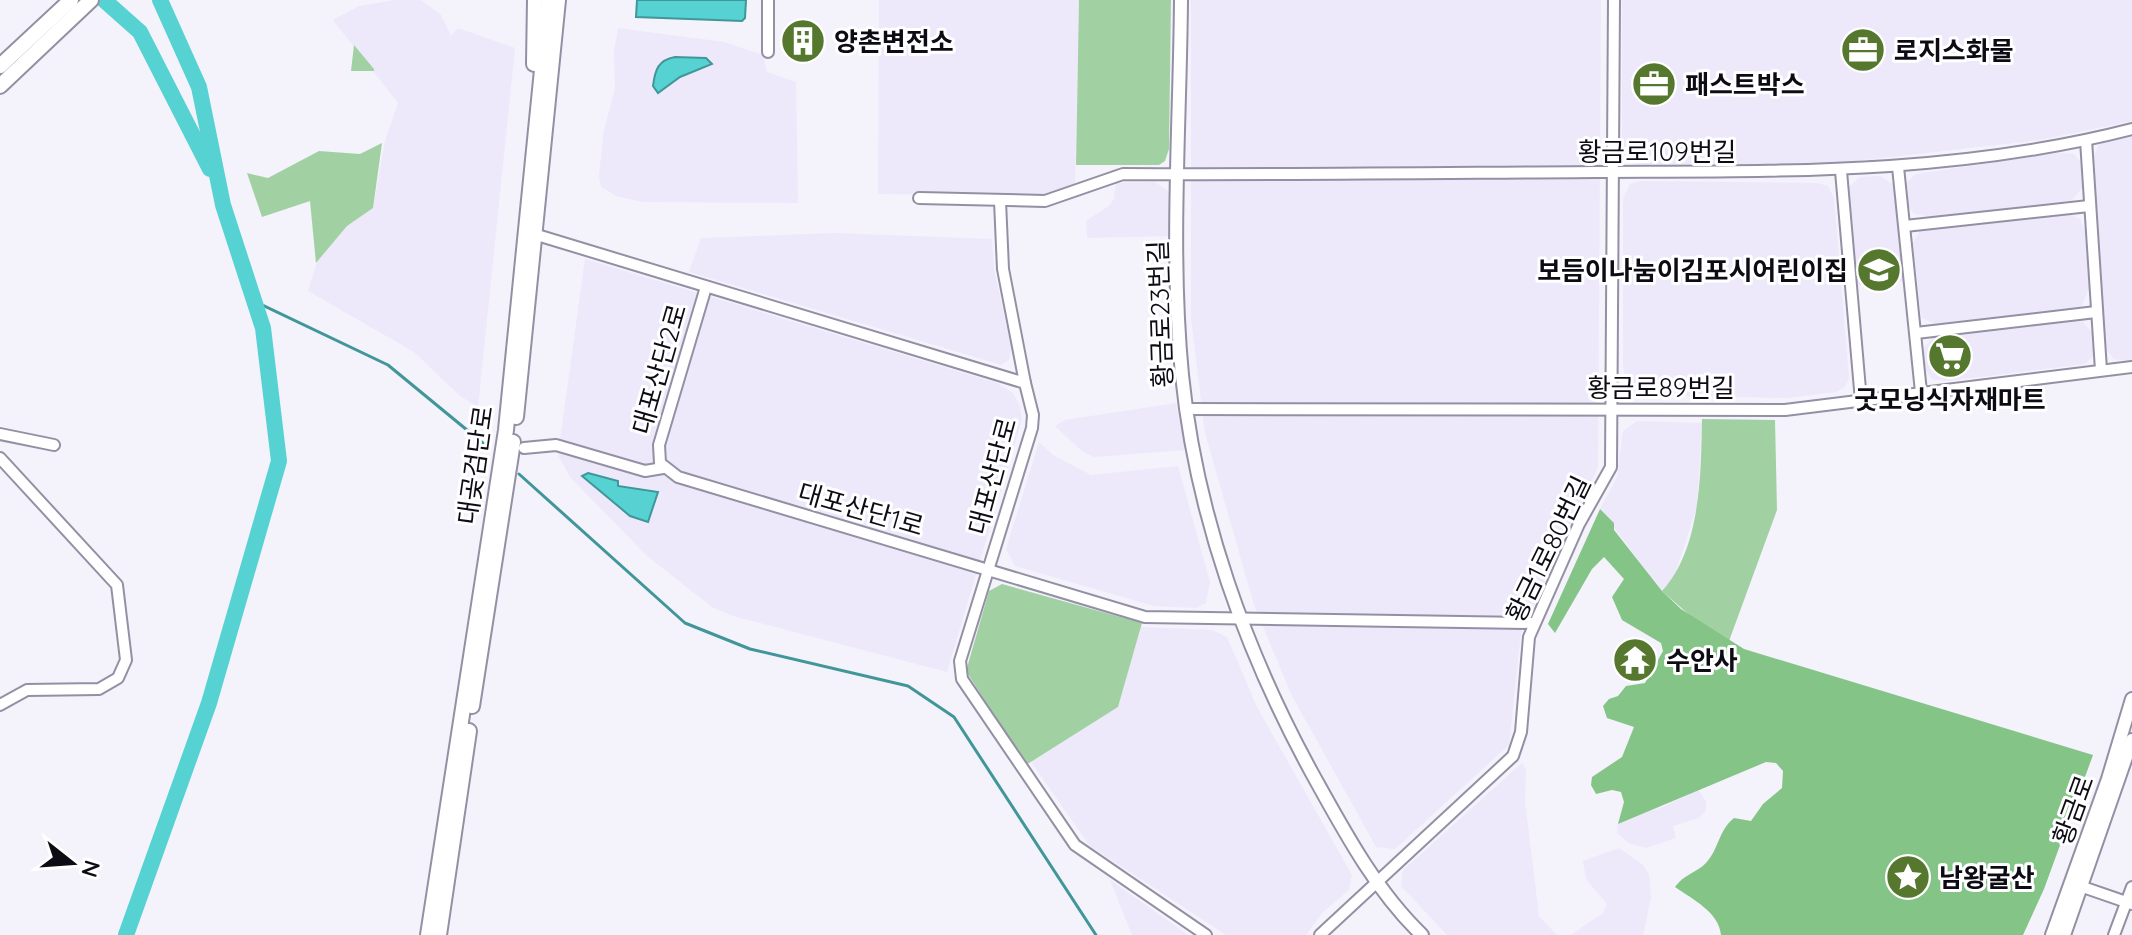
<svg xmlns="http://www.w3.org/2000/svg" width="2132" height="935" font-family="Quicksand,'Noto Sans KR',sans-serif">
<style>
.built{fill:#ede9fb}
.green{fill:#a1d1a3}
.forest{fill:#84c487}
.water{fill:#56d2d2;stroke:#409699;stroke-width:2}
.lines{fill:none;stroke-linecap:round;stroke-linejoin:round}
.stream{stroke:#409699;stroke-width:3}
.river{stroke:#56d2d2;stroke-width:16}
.minor-casing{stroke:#9490a4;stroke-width:14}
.tertiary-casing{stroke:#9490a4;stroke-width:16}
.secondary-casing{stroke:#9490a4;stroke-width:18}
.minor{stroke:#fff;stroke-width:10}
.tertiary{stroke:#fff;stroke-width:12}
.secondary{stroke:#fff;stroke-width:14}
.labels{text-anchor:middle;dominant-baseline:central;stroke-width:6;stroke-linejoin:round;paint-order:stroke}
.poi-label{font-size:26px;font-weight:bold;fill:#0d0b13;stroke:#fff;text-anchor:start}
.street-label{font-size:26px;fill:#0d0b13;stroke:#fff}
</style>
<rect width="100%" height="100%" fill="#f4f2fb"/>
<!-- built -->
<g class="built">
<polygon points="395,0 420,0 428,5 441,15 451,36 458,28 515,48 478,407 460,396 414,352 308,291 317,262 347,226 373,208 385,141 398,103 333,20 359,6"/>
<polygon points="879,0 1079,0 1075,184 1043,196 878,194"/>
<polygon points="1191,0 1601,0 1598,467 1521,632 1509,745 1395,849 1376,847 1291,694 1254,605 1205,433 1191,318"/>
<polygon points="1622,0 2132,0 2132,121 2040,140 1820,165 1636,164 1626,160 1622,150"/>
<polygon points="618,28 724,42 763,55 767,72 796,82 798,203 643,202 616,196 601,187 599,176 604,130 615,89 614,52"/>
<polygon points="2132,136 2132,361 2127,361 2114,359 2103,346 2091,163 2099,144"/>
<polygon points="2058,153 2074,154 2081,163 2082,188 2071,201 1931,217 1914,214 1908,206 1907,182 1916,174"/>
<polygon points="1880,176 1894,185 1904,281 1856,286 1848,188 1860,177"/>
<polygon points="1640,181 1817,183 1828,186 1834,198 1849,378 1845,387 1837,392 1786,398 1640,395 1628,389 1623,366 1623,199 1630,184"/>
<polygon points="1155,182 1169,192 1172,236 1087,238 1086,221 1109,206 1114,199 1116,183"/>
<polygon points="2069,214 2080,219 2085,231 2089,289 2081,307 1935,324 1921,317 1913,243 1920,231"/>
<polygon points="834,233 992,239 994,269 1011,348 1009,360 1001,365 995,363 689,272 701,238"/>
<polygon points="585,259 997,383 1013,393 1020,406 1022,420 947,672 733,616 712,607 647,556 570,477 558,455"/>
<polygon points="2068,320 2083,322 2093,334 2093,356 2085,364 1946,381 1932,379 1925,370 1923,349 1934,336"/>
<polygon points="1176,403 1186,450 1094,457 1083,452 1055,426 1065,420"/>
<polygon points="1637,421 1702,423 1697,507 1675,574 1662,591 1600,509 1617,477 1623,431"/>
<polygon points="1039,442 1053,455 1091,475 1178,466 1210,582 1206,603 1196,608 1154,606 1015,566 1006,549"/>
<polygon points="1141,627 1212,630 1227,637 1257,707 1352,875 1349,890 1323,912 1306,935 1226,935 1090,846 1031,762 1118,707"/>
<polygon points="1522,763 1526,770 1525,801 1539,916 1557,935 1447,935 1401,886 1403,870"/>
<polygon points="1698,790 1706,801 1706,810 1699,818 1673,826 1676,838 1646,848 1629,843 1617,833 1618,824 1626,818 1663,807"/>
<polygon points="1619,848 1643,865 1649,875 1651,898 1643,935 1571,935 1603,913 1607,904 1586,879 1583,861"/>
<polygon points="1110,880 1188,935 1132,935"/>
</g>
<!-- green -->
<g class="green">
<polygon points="1079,0 1171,0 1169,149 1165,161 1159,165 1076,165"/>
<polygon points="354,45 374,69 374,71 351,71"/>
<polygon points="382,143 373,208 347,226 316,263 310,201 262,217 247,173 268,178 319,151 360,154"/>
<path d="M 1702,419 L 1775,420 L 1777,510 L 1729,641 L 1694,619 L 1662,591 C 1701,549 1701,473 1702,419 Z"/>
<polygon points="1002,584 1142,623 1118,707 1026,765 966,671 989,591"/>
</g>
<!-- forest -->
<path class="forest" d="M 1600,509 L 1614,523 L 1614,530 L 1662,591 L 1681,609 L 1744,649 L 2093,755 L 2044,889 L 2023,935 L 1721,935 C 1719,912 1692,899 1675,887 C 1683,875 1696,873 1706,863 C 1719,849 1718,831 1734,818 L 1751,821 L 1763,804 L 1782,788 L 1783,771 L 1776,763 L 1766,762 L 1618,824 L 1624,802 L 1621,792 L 1612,790 L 1596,794 L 1591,785 L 1592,777 L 1622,757 L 1634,727 L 1607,718 L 1603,706 L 1609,699 L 1618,696 L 1626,686 L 1645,683 L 1663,651 L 1661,643 L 1622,620 L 1612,597 L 1624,579 L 1604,557 L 1592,569 L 1555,633 L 1548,624 Z"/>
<!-- water -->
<g class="water">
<polygon points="637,0 746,0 745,18 742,21 636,17"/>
<path d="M 675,57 L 706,58 L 712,64 L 680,77 L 658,93 L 653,86 C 655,70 658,60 675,57 Z"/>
<polygon points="588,473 618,481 618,486 658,492 648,522 630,516 582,476"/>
</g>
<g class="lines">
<!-- stream -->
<g class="stream">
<polyline points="254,301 388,365 484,444"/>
<polyline points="519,474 685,623 750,649 908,686 954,717 1096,935"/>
</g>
<!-- river -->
<g class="river">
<polyline points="104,0 140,32 210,169"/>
<polyline points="126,935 209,703 279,461 263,328 223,205 199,87 160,0"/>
</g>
<!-- minor casing -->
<g class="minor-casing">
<g id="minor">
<polyline points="768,0 768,52"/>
<polyline points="2086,140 2101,370"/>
<polyline points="1898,167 1921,392"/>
<polyline points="1841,171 1861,401"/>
<path d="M 919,198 L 1045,201 L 1123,174 C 1281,175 1439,173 1596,172 C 1779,171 1953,175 2132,129"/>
<polyline points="1000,201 1003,269 1025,383"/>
<polyline points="1905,226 2089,206"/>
<polyline points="537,235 1025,383 1033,415 1032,428 960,661 962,679 1075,845 1206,935"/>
<polyline points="706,287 659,445 660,463 678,477 1145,617 1534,623"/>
<polyline points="1916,333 2096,312"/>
<polyline points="1187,409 1785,410 2132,367"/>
<polyline points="0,434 54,445"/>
<polyline points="524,448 556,445 645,471 663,468"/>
<polyline points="0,458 117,585 126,660 118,678 99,689 27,690 0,705"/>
<polyline points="2077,885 2132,904"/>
<polyline points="1320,935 1513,756 1521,732 1529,637 1579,524 1611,467 1614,0"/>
<polyline points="2114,935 2132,887"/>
</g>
</g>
<!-- tertiary casing -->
<g class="tertiary-casing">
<g id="tertiary">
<path d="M 1181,0 C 1180,124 1170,251 1182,375 C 1196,515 1246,653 1313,775 C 1344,831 1376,891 1422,935"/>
<polyline points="2052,935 2108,779 2132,699"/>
<polyline points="2064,935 2132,740"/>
</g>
</g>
<!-- secondary casing -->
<g class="secondary-casing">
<g id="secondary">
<polyline points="534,64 535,0"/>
<polyline points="0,66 71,0"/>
<polyline points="0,86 91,0"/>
<polyline points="516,417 558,0"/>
<polyline points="472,706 513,442"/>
<polyline points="428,935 506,430 549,0"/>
<polyline points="439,935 469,731"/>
</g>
</g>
<!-- minor -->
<use href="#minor" class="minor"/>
<!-- tertiary -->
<use href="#tertiary" class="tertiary"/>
<!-- secondary -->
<use href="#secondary" class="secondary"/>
</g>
<!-- icons -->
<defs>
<g id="building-disc" transform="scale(2.3)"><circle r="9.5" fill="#56772e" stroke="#fff"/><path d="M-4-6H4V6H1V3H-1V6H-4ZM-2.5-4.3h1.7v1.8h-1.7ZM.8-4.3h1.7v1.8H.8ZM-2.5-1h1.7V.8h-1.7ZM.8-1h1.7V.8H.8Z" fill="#fff"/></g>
<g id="office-disc" transform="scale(2.3)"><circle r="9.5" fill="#56772e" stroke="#fff"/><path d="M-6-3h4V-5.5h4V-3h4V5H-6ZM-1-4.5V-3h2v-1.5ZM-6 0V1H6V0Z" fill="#fff"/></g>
<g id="school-disc" transform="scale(2.3)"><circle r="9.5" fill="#56772e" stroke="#fff"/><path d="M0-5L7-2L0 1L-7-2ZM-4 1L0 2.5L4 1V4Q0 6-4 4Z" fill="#fff"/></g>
<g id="supermarket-disc" transform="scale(2.3)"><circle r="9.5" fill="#56772e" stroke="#fff"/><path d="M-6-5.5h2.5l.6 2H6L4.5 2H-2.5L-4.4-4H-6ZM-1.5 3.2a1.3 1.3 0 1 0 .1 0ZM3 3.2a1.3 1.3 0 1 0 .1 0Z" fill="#fff"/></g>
<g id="temple-disc" transform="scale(2.3)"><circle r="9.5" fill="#56772e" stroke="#fff"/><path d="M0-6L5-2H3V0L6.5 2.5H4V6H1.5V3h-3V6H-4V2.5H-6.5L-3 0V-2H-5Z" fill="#fff"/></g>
<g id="sight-disc" transform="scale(2.3)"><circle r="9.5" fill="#56772e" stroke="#fff"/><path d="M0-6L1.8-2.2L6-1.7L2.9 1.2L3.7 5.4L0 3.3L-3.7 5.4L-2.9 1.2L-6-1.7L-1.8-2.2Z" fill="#fff"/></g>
</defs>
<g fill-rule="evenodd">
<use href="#building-disc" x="803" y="41"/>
<use href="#office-disc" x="1863" y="50"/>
<use href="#office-disc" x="1654" y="84"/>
<use href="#school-disc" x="1879" y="270"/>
<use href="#supermarket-disc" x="1950" y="356"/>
<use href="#temple-disc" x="1635" y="660"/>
<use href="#sight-disc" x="1908" y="877"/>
</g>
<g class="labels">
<!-- poi labels -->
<g class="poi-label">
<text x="834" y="41">양촌변전소</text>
<text x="1894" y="50">로지스화물</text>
<text x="1685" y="84">패스트박스</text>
<text x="1848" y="270" text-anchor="end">보듬이나눔이김포시어린이집</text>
<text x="1950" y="399" text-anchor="middle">굿모닝식자재마트</text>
<text x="1666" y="660">수안사</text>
<text x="1939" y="877">남왕굴산</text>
</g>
<!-- street labels -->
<g class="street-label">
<text x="1657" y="151">황금로109번길</text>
<text transform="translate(1160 314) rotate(-92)">황금로23번길</text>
<text transform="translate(659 369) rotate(-74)">대포산단2로</text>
<text x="1661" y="387">황금로89번길</text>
<text transform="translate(475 465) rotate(-82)">대곶검단로</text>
<text transform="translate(992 476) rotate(-75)">대포산단로</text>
<text transform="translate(861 509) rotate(16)">대포산단1로</text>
<text transform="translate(1548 549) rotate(-64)">황금1로80번길</text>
<text transform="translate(2073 810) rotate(-70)">황금로</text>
</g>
</g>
<!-- north arrow -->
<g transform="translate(72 863) rotate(107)" stroke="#ffffff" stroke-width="6" paint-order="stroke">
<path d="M0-6L14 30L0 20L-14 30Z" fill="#0d0b13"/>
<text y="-12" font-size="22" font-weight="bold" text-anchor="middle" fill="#0d0b13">N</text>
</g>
</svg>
